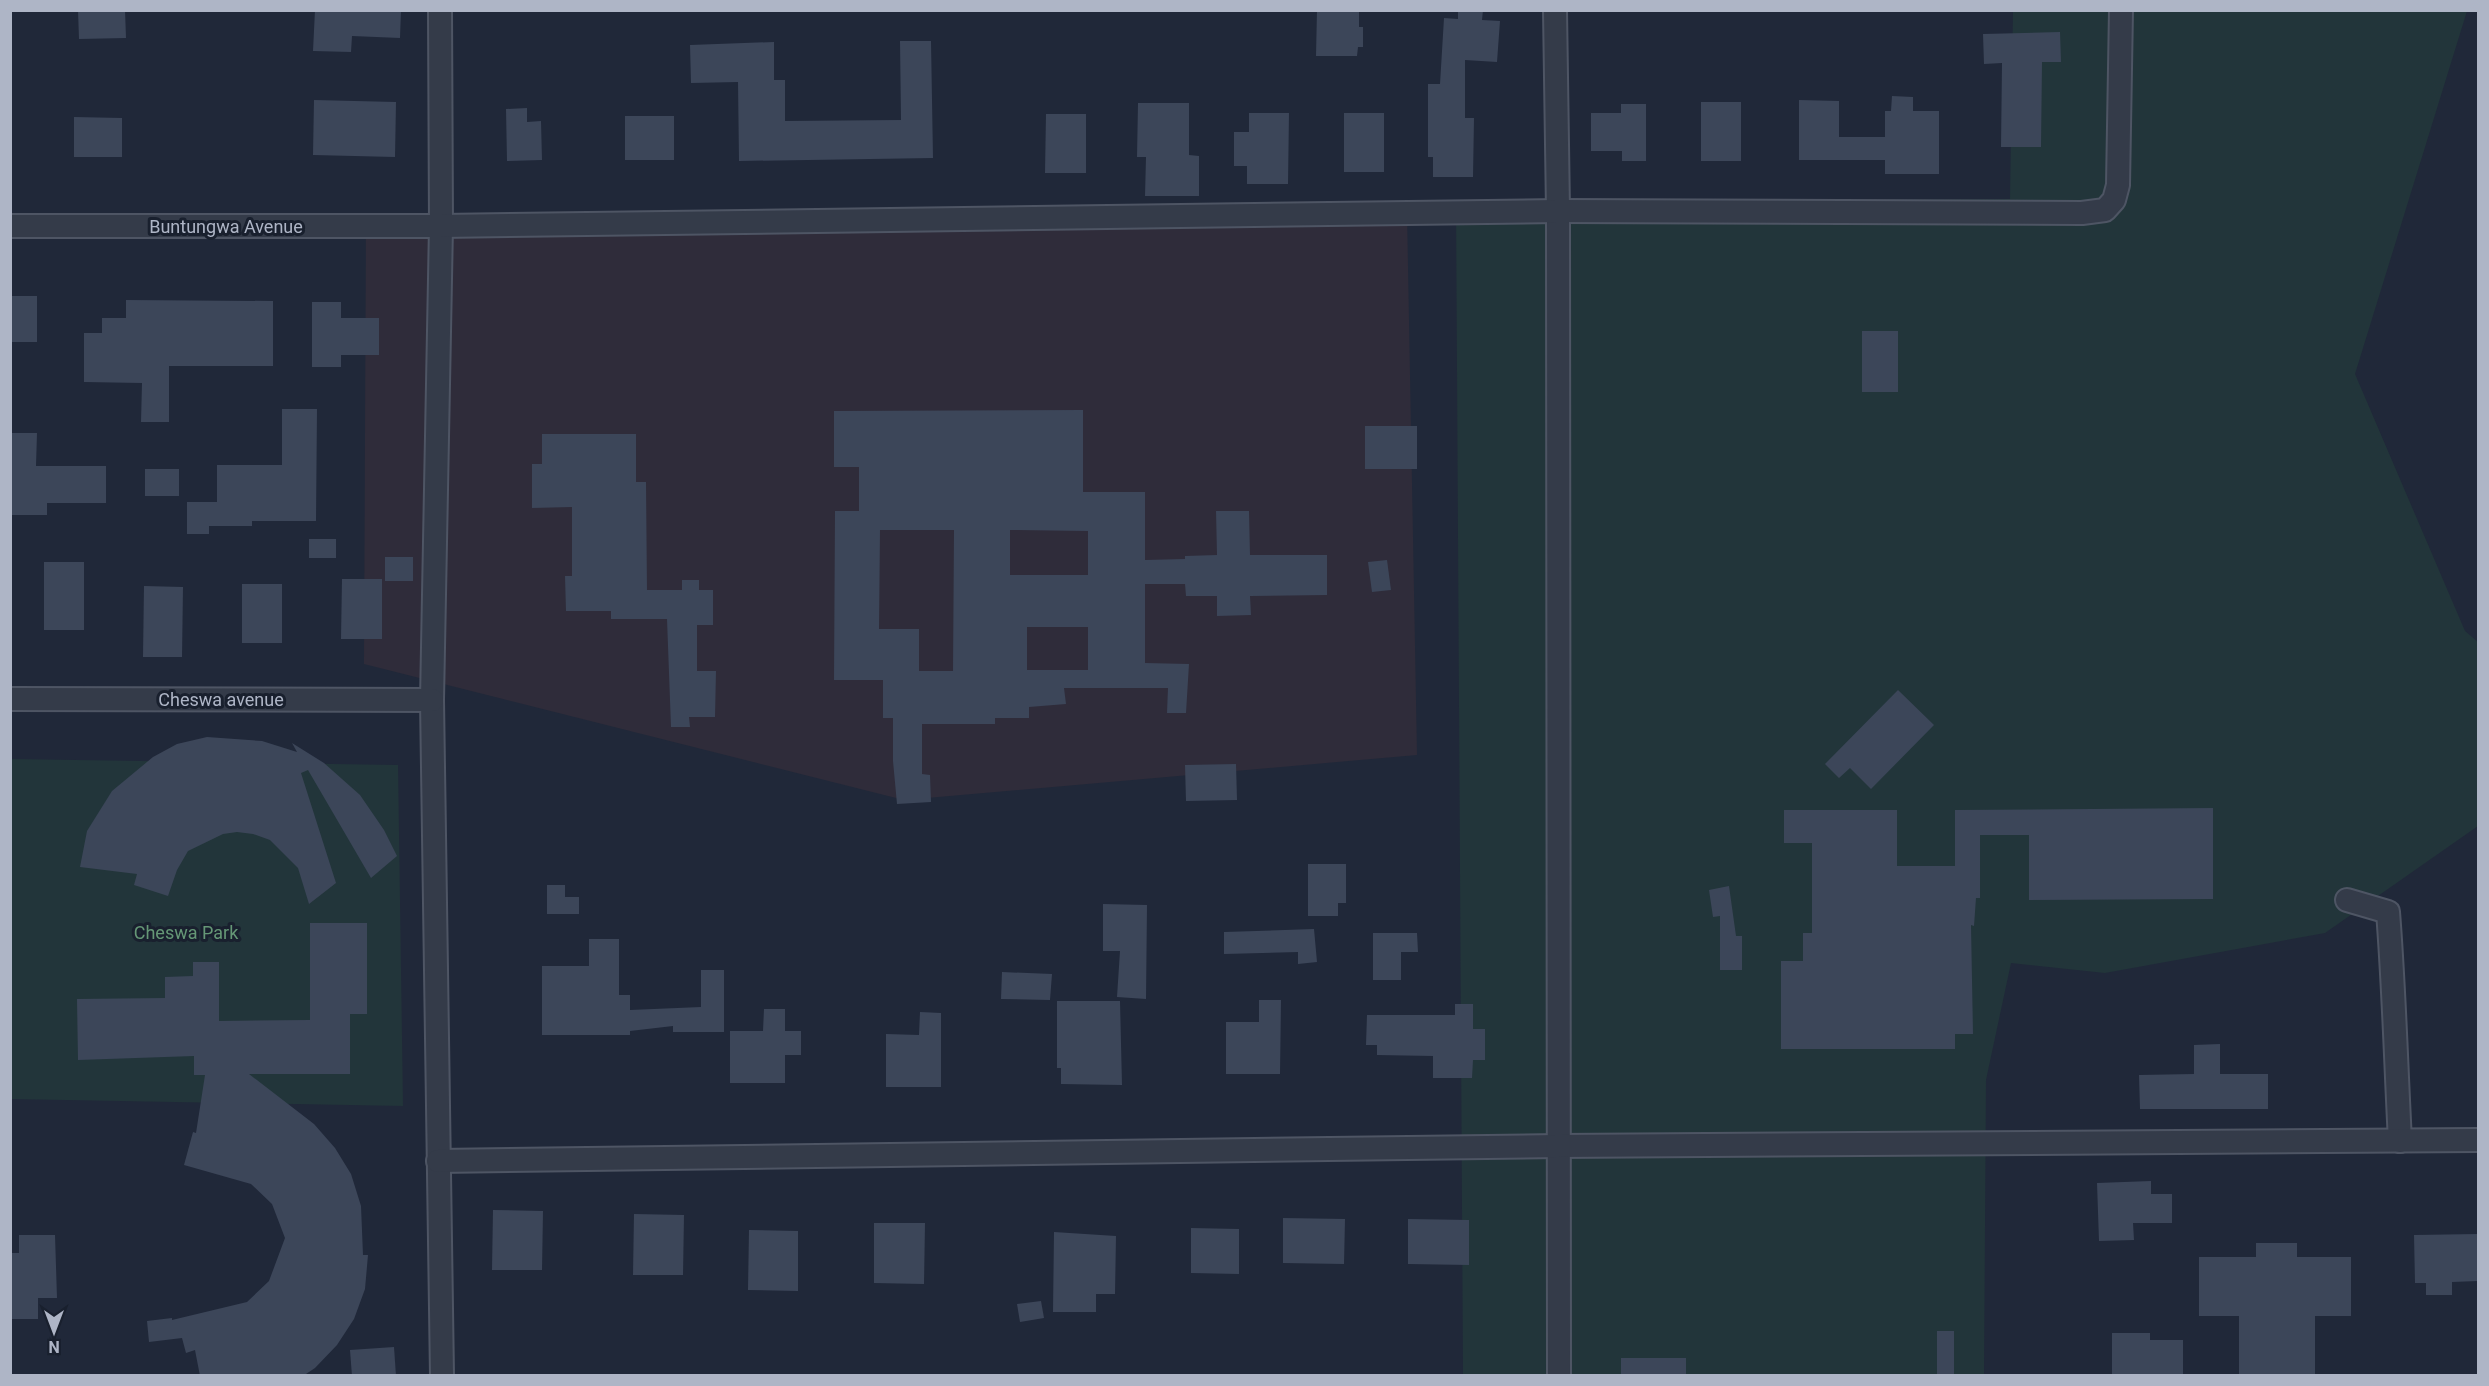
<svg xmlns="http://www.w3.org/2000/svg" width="2489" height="1386" font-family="Roboto,sans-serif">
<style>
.medical{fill:#2f2c3a}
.green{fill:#22353a}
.building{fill:#3c4659;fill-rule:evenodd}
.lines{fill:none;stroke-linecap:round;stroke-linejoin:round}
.minor-casing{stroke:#4e5564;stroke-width:26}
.minor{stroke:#343b49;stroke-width:22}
.labels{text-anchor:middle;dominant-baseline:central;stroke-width:6;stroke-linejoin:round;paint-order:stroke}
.street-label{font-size:18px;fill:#aeb5c6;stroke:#19202e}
.park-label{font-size:18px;fill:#659776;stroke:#19202e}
</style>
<rect width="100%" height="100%" fill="#202839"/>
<!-- medical -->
<polygon class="medical" points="1407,213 1417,755 904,800 364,664 366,218"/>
<!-- green -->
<g class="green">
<polygon points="2013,11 2467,11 2355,374 2465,631 2478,642 2478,826 2325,933 2105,973 2011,963 1986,1080 1984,1375 1463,1375 1456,203 2010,199"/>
<polygon points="11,759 398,765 403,1106 11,1099"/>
</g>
<!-- building -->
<g class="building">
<polygon points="78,10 125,10 126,38 79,39"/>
<polygon points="315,10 401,10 400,38 352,36 351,52 313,51"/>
<polygon points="1317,10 1359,10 1359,27 1363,27 1363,47 1358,47 1357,56 1316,56"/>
<polygon points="1458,10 1483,10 1482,20 1500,21 1497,62 1465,60 1465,118 1474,118 1473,177 1433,177 1433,157 1428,157 1428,84 1440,84 1444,18 1458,19"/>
<polygon points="2060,32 2061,62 2042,62 2041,147 2001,147 2002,63 1984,64 1983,34"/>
<polygon points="900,41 931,41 933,158 739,161 738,82 691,83 690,45 774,42 774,80 785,80 785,121 901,120"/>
<polygon points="1892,96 1913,97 1913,111 1939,111 1939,174 1885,174 1885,160 1799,160 1799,100 1839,101 1839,137 1885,137 1885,111 1891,111"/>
<polygon points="314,100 396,102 395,157 313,155"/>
<rect x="1701" y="102" width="40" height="59"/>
<polygon points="1138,103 1189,103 1189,155 1199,156 1199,196 1145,196 1146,157 1137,157"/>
<polygon points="1621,104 1646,104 1646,161 1622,161 1622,151 1591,151 1591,113 1621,113"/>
<polygon points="527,108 527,122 541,121 542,160 507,161 506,109"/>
<polygon points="1249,113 1289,113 1288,184 1247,184 1247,166 1234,166 1234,132 1249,132"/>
<rect x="1344" y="113" width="40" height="59"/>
<polygon points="1046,114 1086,114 1086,173 1045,173"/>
<rect x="625" y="116" width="49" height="44"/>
<polygon points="74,117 122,118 122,157 74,157"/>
<rect x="10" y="296" width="27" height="46"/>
<polygon points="126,300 273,301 273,366 169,366 169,422 141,422 142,383 84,382 84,333 102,333 102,318 126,318"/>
<polygon points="312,302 341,302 341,318 379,318 379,355 341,355 341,367 312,367"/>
<rect x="1862" y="331" width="36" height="61"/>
<polygon points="282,409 317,409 316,521 252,521 252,526 209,526 209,534 187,534 187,502 217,502 217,465 282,465"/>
<path d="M 1083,410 L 1083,492 L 1145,492 L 1145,560 L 1185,559 L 1185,556 L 1217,555 L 1216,511 L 1249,511 L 1250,555 L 1327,555 L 1327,595 L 1250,596 L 1251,615 L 1217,616 L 1217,596 L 1186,596 L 1185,584 L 1145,584 L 1145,663 L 1189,664 L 1186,713 L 1167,713 L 1168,688 L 1064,688 L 1066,704 L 1029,707 L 1029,718 L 995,718 L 995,724 L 922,724 L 922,774 L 930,775 L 931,802 L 897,804 L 893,761 L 893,718 L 883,718 L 883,680 L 834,680 L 835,511 L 859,511 L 859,467 L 834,467 L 834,411 ZM 880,530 L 954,530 L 953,671 L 919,671 L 919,629 L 879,629 ZM 1010,530 L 1088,531 L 1088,575 L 1010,575 ZM 1027,627 L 1088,627 L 1088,670 L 1027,670 Z"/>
<rect x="1365" y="426" width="52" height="43"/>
<polygon points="10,433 37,433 36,466 106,466 106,503 47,503 47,515 10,515"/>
<polygon points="542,434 636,434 636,482 646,482 647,590 682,590 682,580 699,580 699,590 713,590 713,625 697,625 697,671 716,671 715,717 689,717 690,727 671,727 667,619 611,619 611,611 566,611 565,576 572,576 572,507 532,508 532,464 542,464"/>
<rect x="145" y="469" width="34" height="27"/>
<rect x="309" y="539" width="27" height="19"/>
<rect x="385" y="557" width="28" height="24"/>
<polygon points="1387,560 1391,590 1372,592 1368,562"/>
<rect x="44" y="562" width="40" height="68"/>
<polygon points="342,579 382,579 382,639 341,639"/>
<rect x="242" y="584" width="40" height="59"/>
<polygon points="144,586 183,587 182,657 143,657"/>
<polygon points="1898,690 1934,725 1871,789 1850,768 1839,778 1825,764"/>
<polygon points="207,737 262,741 297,752 292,743 324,763 360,795 384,830 397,856 371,878 308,770 301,773 336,883 309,904 298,868 270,840 253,834 237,832 223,834 188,851 177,870 168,896 134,885 137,874 80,867 87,831 112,791 153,757 177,744"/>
<polygon points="1236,764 1237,800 1186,801 1185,765"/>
<polygon points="2213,808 2213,899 2029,900 2029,835 1980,835 1980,898 1976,898 1974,926 1971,925 1973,1034 1955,1034 1955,1049 1781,1049 1781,961 1803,961 1803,933 1812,933 1812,843 1784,843 1784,810 1897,810 1897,866 1955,866 1955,810"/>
<polygon points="1308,864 1346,864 1346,903 1338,903 1338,916 1308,916"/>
<polygon points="547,885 565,885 565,897 579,897 579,914 547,914"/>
<polygon points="1729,886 1736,936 1742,936 1742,970 1720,970 1720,916 1713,917 1709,890"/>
<polygon points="1103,904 1147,905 1146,999 1117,997 1120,951 1103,951"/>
<polygon points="310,923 367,923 367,1014 350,1014 350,1074 249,1074 314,1124 335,1148 351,1174 361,1206 363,1255 368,1255 365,1289 354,1319 337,1345 315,1368 303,1376 200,1376 195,1350 186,1353 182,1338 149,1342 147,1321 172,1318 172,1320 247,1302 269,1281 285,1238 272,1204 251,1184 184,1165 193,1132 196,1133 205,1075 194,1075 194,1056 78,1060 77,999 165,998 165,977 193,976 193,962 219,962 219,1021 310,1020"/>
<polygon points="1314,929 1317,962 1298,964 1298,952 1224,954 1224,932"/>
<polygon points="1373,933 1417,933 1418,952 1401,952 1401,980 1373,980"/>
<polygon points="589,939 619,939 619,995 630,995 630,1010 701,1007 701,970 724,970 724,1032 673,1032 673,1026 630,1031 630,1035 542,1035 542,966 589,966"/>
<polygon points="1002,972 1052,974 1050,1000 1001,999"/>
<polygon points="1259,1000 1281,1000 1280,1074 1226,1074 1226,1022 1259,1022"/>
<polygon points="1057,1001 1120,1001 1122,1085 1061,1084 1061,1068 1057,1068"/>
<polygon points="1455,1004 1473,1004 1473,1029 1485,1029 1485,1060 1473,1060 1472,1078 1433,1078 1433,1056 1377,1055 1377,1045 1366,1045 1367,1015 1455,1015"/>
<polygon points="764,1009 785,1009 785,1031 801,1031 801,1055 785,1055 785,1083 730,1083 730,1031 763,1031"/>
<polygon points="920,1012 941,1013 941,1087 886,1087 886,1034 919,1035"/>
<polygon points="2220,1044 2220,1074 2268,1074 2268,1109 2140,1109 2139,1075 2194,1074 2194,1045"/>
<polygon points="2151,1181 2151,1194 2172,1194 2172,1223 2133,1223 2134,1240 2099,1241 2097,1183"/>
<polygon points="493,1210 543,1211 542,1270 492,1270"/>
<polygon points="634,1214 684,1215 683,1275 633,1275"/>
<polygon points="1283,1218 1345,1219 1344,1264 1283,1263"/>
<polygon points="1408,1219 1469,1220 1469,1265 1408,1264"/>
<polygon points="874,1223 925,1223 924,1284 874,1283"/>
<polygon points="1191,1228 1239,1229 1239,1274 1191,1273"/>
<polygon points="749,1230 798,1231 798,1291 748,1290"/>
<polygon points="1054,1232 1116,1236 1115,1294 1096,1294 1096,1312 1053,1312"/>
<polygon points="2478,1234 2478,1281 2452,1282 2452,1295 2426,1295 2426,1283 2415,1283 2414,1235"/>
<polygon points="19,1235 55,1235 57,1298 38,1298 38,1319 10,1319 10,1253 19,1253"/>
<polygon points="2256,1243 2297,1243 2297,1257 2351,1257 2351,1316 2315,1316 2315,1376 2239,1375 2239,1316 2199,1316 2199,1257 2256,1257"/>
<polygon points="1041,1301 1044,1318 1020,1322 1017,1304"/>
<rect x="1937" y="1331" width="17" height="45"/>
<polygon points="2112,1333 2150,1333 2150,1340 2183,1340 2183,1376 2112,1376"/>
<polygon points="394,1347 396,1376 352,1376 350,1350"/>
<rect x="1621" y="1358" width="65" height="18"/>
</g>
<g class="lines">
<!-- minor casing -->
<g class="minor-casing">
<g id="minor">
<polyline points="440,10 441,226 432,700 442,1376"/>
<polyline points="1555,10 1558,211 1559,1376"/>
<polyline points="10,226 441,226 1558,211 2082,213 2105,210 2114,200 2118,185 2121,10"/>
<polyline points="10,699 432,700"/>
<path d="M 2347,900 L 2388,912 C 2394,988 2396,1065 2400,1141"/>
<polyline points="438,1161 1558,1146 2478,1140"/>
</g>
</g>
<!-- minor -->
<use href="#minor" class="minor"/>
</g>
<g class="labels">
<!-- street labels -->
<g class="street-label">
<text x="226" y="226">Buntungwa Avenue</text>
<text x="221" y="699">Cheswa avenue</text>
</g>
<!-- park labels -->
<g class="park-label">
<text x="186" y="932">Cheswa Park</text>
</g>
</g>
<!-- border -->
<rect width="2489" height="1386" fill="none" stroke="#aeb5c6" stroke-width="24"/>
<!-- north arrow -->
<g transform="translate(54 1332) rotate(180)" stroke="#19202e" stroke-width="4.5" paint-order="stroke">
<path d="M0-4.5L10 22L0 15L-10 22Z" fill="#aeb5c6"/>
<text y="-9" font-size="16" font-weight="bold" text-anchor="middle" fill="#aeb5c6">N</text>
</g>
</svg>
